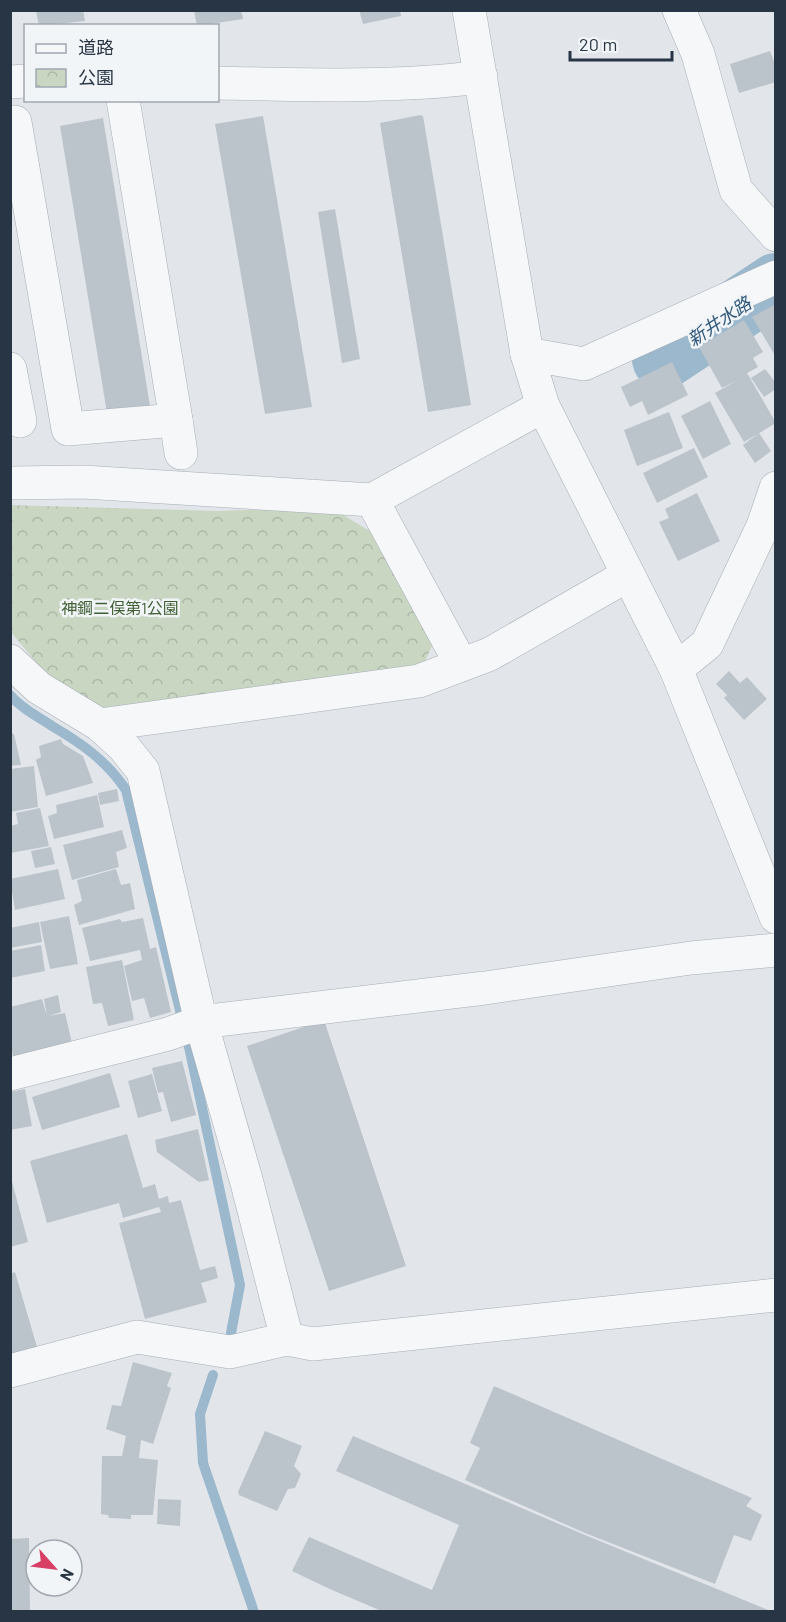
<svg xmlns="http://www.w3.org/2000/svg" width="786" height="1622" font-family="Barlow,'Noto Sans JP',sans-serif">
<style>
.park{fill:url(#park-crowns)}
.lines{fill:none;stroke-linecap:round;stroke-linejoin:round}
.stream{stroke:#9bb8cd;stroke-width:10}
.river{stroke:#9bb8cd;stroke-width:62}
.building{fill:#bbc3cb}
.minor-casing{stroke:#a6adb6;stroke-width:34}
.minor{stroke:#f5f7f9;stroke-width:33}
.labels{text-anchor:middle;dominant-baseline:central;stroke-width:5;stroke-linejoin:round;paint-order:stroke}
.park-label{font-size:16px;fill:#416135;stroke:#f2f5f8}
.water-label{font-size:18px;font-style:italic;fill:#30587b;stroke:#f2f5f8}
</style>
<defs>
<pattern id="park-crowns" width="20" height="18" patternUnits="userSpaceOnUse" patternTransform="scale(1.5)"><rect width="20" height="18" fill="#c9d6c2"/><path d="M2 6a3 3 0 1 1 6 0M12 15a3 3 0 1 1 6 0" fill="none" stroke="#adb8a8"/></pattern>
</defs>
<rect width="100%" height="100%" fill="#e2e6eb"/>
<!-- park -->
<polygon class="park" points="10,505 217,511 330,507 370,531 384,551 432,646 420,672 98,708 48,677 11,632"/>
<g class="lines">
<!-- stream -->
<g class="stream">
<path d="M 10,695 C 22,709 37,716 52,726 C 81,743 107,761 126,790 L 189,1047 L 240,1285 L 231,1333"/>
<polyline points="213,1375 200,1414 203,1463 254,1612"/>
</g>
<!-- river -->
<polyline class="river" points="663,359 776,284"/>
</g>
<!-- building -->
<g class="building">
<polygon points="36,10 83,10 85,21 39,26"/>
<polygon points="194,10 241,10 243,19 197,26"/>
<polygon points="359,10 400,10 401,16 363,24"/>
<polygon points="770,51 776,67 776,82 739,93 730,64"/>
<polygon points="420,115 423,116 471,405 428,412 380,123"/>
<polygon points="263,116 312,407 265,414 215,124"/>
<polygon points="103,118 150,406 107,413 60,126"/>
<polygon points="335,209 360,359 342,363 318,212"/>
<polygon points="776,304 776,357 752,317"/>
<polygon points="744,320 763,352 753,358 758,367 747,373 776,423 744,442 715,393 738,380 722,388 699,347"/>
<polygon points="672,362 688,395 648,415 642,401 630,407 621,387"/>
<polygon points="765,369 776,383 776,389 764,397 751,378"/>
<polygon points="710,401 731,444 703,459 681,416"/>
<polygon points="669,412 683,448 637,466 624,430"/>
<polygon points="759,433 771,451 755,463 743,445"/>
<polygon points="694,448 708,477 657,503 643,473"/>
<polygon points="697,493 720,541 678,561 659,522 669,518 665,509"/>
<polygon points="729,671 740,683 747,677 767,699 744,720 724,698 727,695 716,684"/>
<polygon points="10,733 14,734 21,765 18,765 10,766"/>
<polygon points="61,739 63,744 83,756 93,783 46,796 36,760 41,757 39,746"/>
<polygon points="34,766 38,807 10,812 10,769"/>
<polygon points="117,789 119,801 100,805 98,793"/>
<polygon points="97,795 104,827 54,839 48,816 57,813 56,805"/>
<polygon points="40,808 49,846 10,853 10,826 18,824 16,813"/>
<polygon points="122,830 127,848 116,852 119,867 72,880 63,845"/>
<polygon points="51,847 55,864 35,868 31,851"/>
<polygon points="58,869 65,899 15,910 10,879"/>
<polygon points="116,869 121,885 130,883 135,909 79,925 74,905 82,901 77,880"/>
<polygon points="69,916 78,964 50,969 40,922"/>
<polygon points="143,918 150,949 156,947 171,1012 150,1018 144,998 132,1001 124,966 142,960 140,950 90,961 82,928 120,919 122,922"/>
<polygon points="39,922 42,942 10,948 10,928"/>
<polygon points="41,945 45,971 10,978 10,951"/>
<polygon points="122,960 134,1020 108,1026 102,1003 93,1004 86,967"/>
<polygon points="58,995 61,1012 49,1016 65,1013 72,1043 14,1059 10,1044 10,1007 42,999 47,1016 44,999"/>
<polygon points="324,1020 406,1266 329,1291 247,1046"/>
<polygon points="182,1061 196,1115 171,1122 163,1092 158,1093 152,1068"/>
<polygon points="110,1073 120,1107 42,1130 32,1097"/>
<polygon points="152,1074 162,1111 138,1118 128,1081"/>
<polygon points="25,1089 32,1126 10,1130 10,1092"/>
<polygon points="198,1129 209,1180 199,1182 157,1152 155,1140"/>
<polygon points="127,1134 143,1188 155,1184 159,1199 168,1196 169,1203 181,1200 200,1270 215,1266 218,1278 201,1283 207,1302 145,1319 119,1223 161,1212 159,1207 123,1218 119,1203 47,1223 30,1161"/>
<polygon points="11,1178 28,1242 10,1247 10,1179"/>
<polygon points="15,1272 37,1347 10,1355 10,1274"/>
<polygon points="133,1362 172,1373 167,1386 171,1388 153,1444 141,1440 139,1458 158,1460 153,1515 131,1515 131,1519 109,1518 108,1515 101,1514 102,1456 122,1456 126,1436 106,1429 112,1405 121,1406"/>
<polygon points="494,1386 752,1498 746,1506 762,1515 751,1541 734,1535 715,1584 585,1533 465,1480 480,1448 470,1443"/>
<polygon points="265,1431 302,1446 294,1466 301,1474 295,1488 288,1489 277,1511 239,1495 238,1492"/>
<polygon points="353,1436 585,1535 773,1612 384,1612 332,1590 292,1571 309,1537 432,1590 459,1525 336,1471"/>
<polygon points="158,1499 181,1500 180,1526 157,1524"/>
<polygon points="29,1538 30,1612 10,1612 10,1539"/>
</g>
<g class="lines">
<!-- minor casing -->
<g class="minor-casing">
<g id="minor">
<polyline points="469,10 527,354 543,406 676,669 776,917"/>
<polyline points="679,10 698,54 736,190 776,235"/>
<polyline points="10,82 26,81"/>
<path d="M 218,83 C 304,85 394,88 481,77"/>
<polyline points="15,122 68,429 176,420 123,100"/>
<polyline points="527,354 584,364 776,277"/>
<polyline points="10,369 20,421"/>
<polyline points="176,420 181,453"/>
<polyline points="10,483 83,482 372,500 543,406"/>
<polyline points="372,500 461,664"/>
<polyline points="10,661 39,688 100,725 123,746 143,771 201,1022 247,1183 287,1339"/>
<polyline points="676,669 707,644 763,526 776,488"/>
<polyline points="100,725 419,681 490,654 628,575"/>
<polyline points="10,1074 168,1034 201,1022 485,988 691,958 776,950"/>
<polyline points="10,1371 137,1337 230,1352 287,1339 313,1344 776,1295"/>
</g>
</g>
<!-- minor -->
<use href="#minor" class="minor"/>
</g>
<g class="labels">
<!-- park labels -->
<g class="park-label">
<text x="120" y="607">神鋼二俣第1公園</text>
</g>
<!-- water labels -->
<g class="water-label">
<text transform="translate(719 321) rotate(-34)">新井水路</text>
</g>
</g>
<!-- border -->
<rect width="786" height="1622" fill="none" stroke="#283544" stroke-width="24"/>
<!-- legend -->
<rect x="24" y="24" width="195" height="78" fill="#f2f5f8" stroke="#a1a8b0" stroke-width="1.5"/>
<rect x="36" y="44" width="30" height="9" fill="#f5f7f9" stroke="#a1a8b0" stroke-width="1.5"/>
<text x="78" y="54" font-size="18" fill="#283544">道路</text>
<rect x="36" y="69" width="30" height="18" fill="url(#park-crowns)" stroke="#a1a8b0" stroke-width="1.5"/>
<text x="78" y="84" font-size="18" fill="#283544">公園</text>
<!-- north arrow -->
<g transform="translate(54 1568) rotate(118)"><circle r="28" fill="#f2f5f8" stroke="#a1a8b0" stroke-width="1.5"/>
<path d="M0-4.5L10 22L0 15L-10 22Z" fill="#d73f64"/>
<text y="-9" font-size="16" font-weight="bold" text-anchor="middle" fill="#283544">N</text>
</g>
<!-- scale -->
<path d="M570 51v9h102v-9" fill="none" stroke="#283544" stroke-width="3"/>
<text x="579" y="51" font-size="18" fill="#283544" stroke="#f2f5f8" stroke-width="4.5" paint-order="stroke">20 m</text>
</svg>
